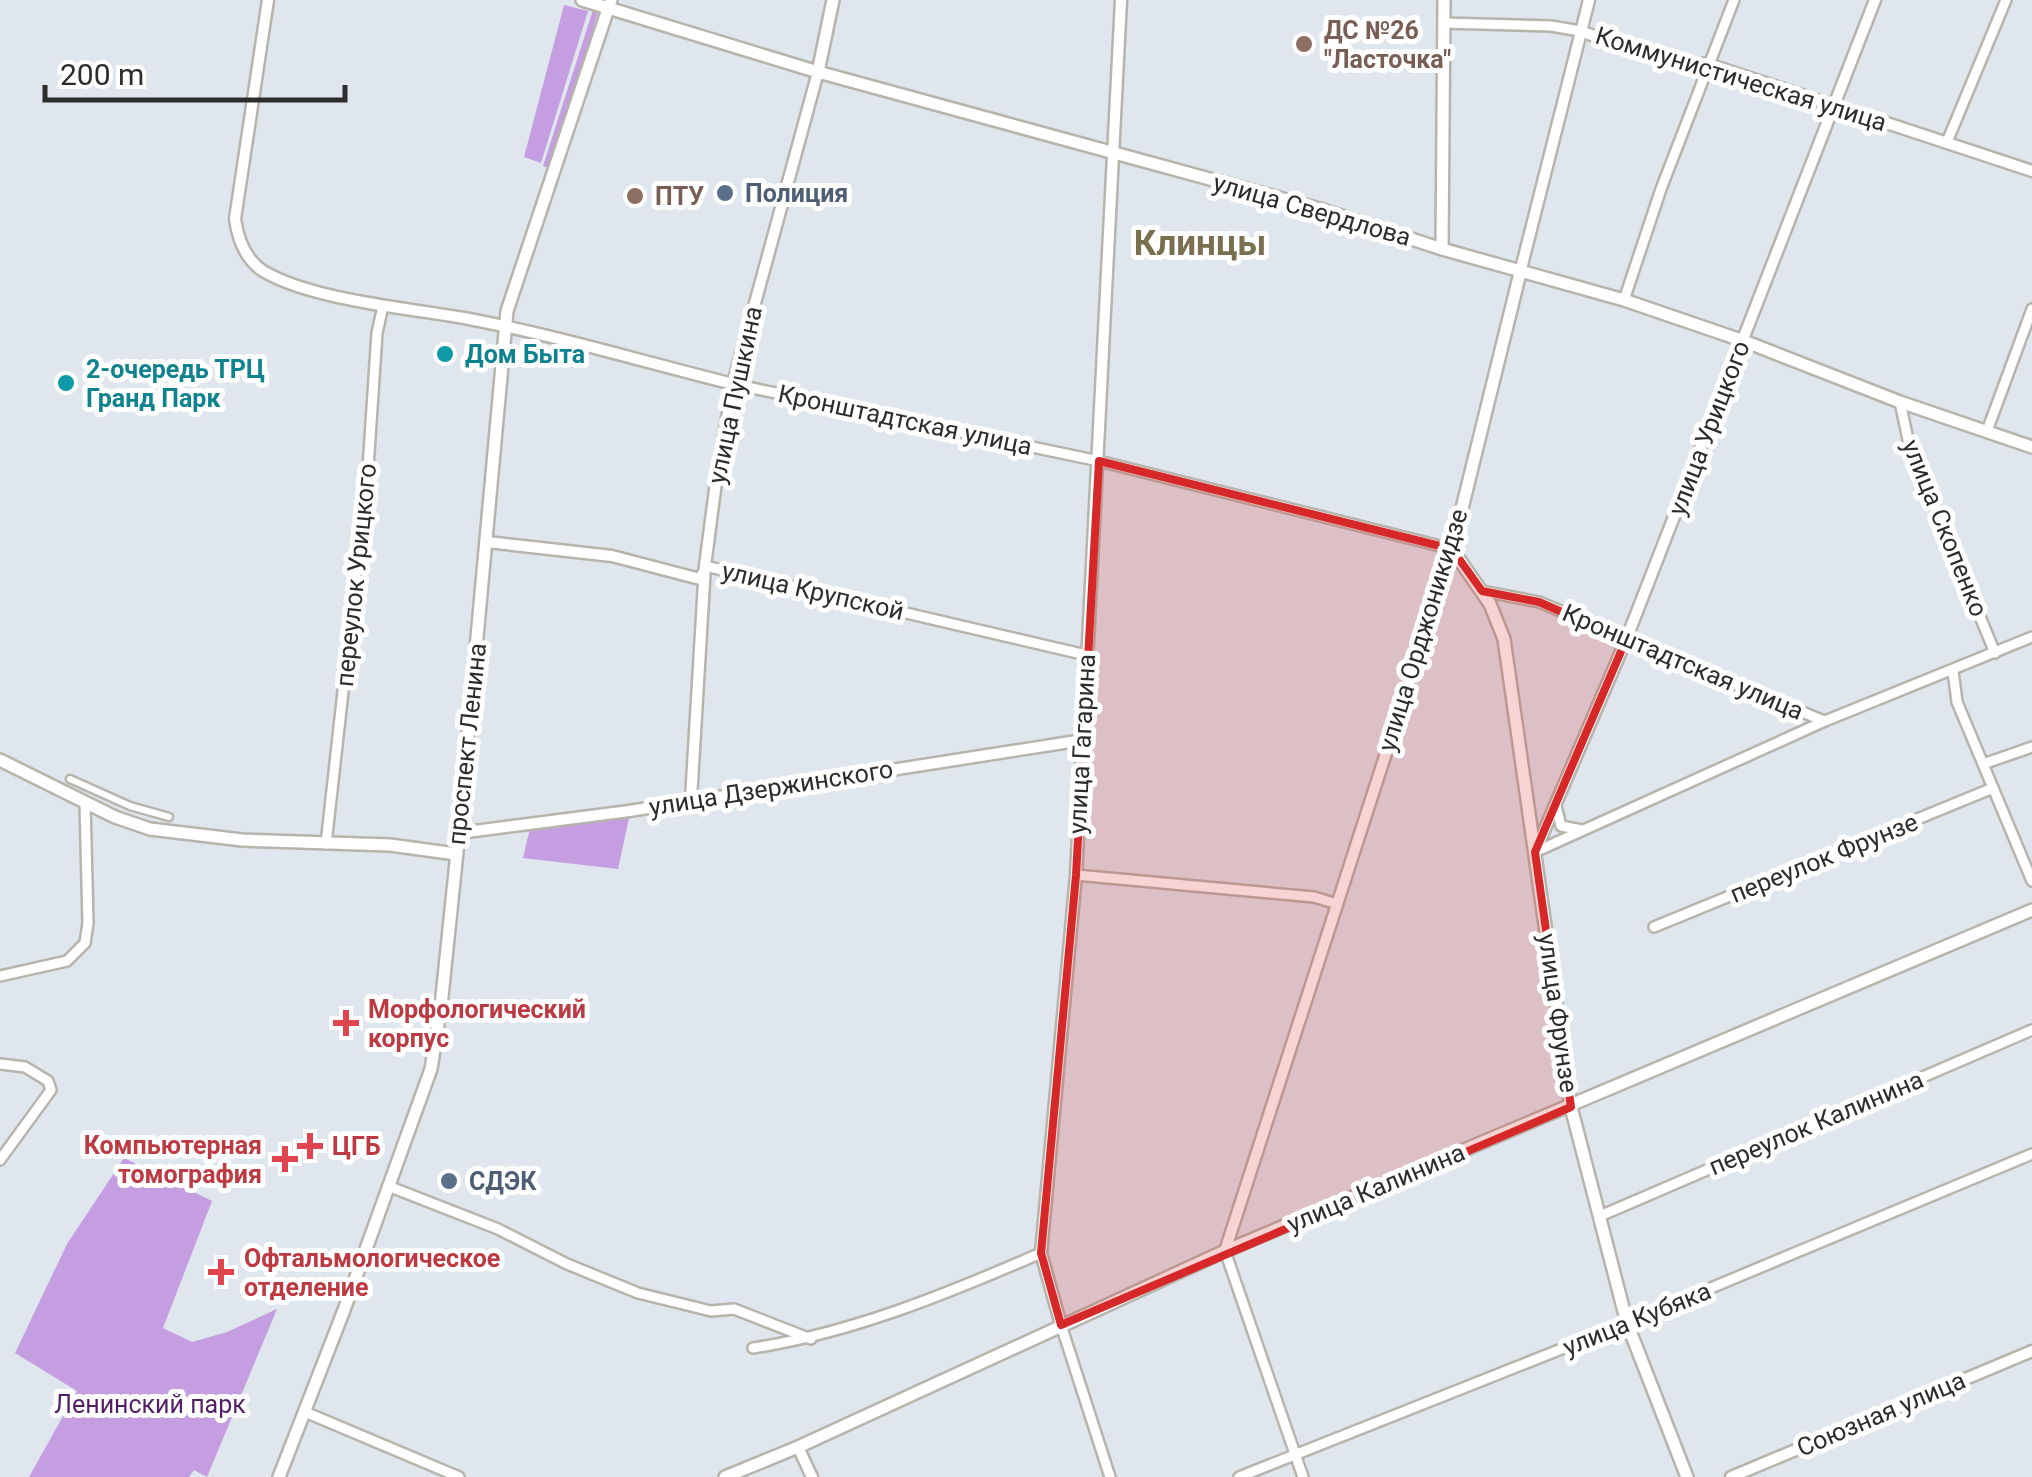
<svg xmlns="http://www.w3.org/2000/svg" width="2032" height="1477" font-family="Roboto,sans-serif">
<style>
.green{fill:#c49ee0}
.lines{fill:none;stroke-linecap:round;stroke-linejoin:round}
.pedestrian-casing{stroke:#b7b4ac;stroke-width:11}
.minor-casing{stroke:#b7b4ac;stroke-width:14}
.tertiary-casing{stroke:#b7b4ac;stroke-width:15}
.secondary-casing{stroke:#b7b4ac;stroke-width:16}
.pedestrian{stroke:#fff;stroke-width:6}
.minor{stroke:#fff;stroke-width:9}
.tertiary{stroke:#fff;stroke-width:10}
.secondary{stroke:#fff;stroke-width:11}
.marked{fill:#d62828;fill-opacity:0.2;stroke:#d62828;stroke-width:8;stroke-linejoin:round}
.education-dot{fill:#8d6e63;stroke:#fff;stroke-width:4}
.service-dot{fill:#5c6f8a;stroke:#fff;stroke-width:4}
.culture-dot{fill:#0f9aa8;stroke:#fff;stroke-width:4}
.health-dot{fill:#e0444e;stroke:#fff;stroke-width:4}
.labels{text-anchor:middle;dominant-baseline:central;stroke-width:10;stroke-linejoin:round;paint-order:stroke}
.education-label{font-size:25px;font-weight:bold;fill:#785e54;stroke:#fff;text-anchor:start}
.street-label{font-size:25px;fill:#2c2c2c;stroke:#fff}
.service-label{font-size:25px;font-weight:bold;fill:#4e5e75;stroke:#fff;text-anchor:start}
.culture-label{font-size:25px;font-weight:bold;fill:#0d838f;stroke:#fff;text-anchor:start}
.health-label{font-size:25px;font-weight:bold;fill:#be3a42;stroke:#fff;text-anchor:start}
.park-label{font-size:25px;fill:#511e66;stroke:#fff}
.district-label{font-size:35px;font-weight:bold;fill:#7a6f4e;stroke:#fff}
</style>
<rect width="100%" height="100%" fill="#dfe6ed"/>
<!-- green -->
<g class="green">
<polygon points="564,5 588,11 541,163 524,157"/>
<polygon points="593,10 598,12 552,169 543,166"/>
<polygon points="629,818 618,869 523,858 530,828"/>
<polygon points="124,1158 212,1201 163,1328 192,1342 227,1332 277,1309 207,1477 194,1470 189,1477 29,1477 77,1391 15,1353 67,1244"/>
</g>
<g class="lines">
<!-- pedestrian casing -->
<g class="pedestrian-casing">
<polyline id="pedestrian" points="70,779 130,806 169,817"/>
</g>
<!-- minor casing -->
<g class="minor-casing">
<g id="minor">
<polyline points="1443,23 1551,26 1580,31"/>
<polyline points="1947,142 2006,0"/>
<polyline points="1624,300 1661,189 1734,0"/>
<polyline points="733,384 1099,461 1452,549"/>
<polyline points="1900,402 1909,444 1995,653"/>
<polyline points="1987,431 2032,309"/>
<polyline points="705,566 1086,655"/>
<polyline points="1482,591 1539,602 1824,721"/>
<polyline points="1953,671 1957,702 2032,881"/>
<polyline points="1983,764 2032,747"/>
<polyline points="1556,806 1561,826 1582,830"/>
<polyline points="326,844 368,468 377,333 383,306"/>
<polyline points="1535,852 1825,721 2032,637"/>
<polyline points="1076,875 1314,897 1337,904"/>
<polyline points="1654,927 1993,788"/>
<polyline points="0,976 67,961 85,943 88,923 85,803"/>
<polyline points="0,1064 25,1067 48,1081 51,1090 0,1160"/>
<polyline points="388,1186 498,1229 567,1264 638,1293 711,1311 734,1309 811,1339"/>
<polyline points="1600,1216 2032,1030"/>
<polyline points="1225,1251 1303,1477"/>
<polyline points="1061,1325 1110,1477"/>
<path d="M 753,1348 C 852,1333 949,1293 1041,1253"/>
<polyline points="305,1412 459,1477"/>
<polyline points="1239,1477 1627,1323 2032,1154"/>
</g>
</g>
<!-- tertiary casing -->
<g class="tertiary-casing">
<g id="tertiary">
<path d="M 268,0 L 235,219 C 238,240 245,259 263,271 C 312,300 407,308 464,318 C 555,335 644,362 733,384"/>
<path d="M 1580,31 C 1621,45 1664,64 1708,64 L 2032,171"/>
<polyline points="1521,269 1589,0"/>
<polyline points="487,542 612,556 700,579 703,573"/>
<polyline points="691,799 705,566 716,482 733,384 818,72"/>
<polyline points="459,833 629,811 1083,740"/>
<polyline points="1535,852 1626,640 1875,0"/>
<polyline points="1225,1251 1452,549"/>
<polyline points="1061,1325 1041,1253 1076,875 1121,0"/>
<polyline points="798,1447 812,1477"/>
<polyline points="1731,1477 2032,1351"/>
</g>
</g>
<!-- secondary casing -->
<g class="secondary-casing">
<g id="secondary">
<polyline points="582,0 818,72 1323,210 1442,249 1624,300 1744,341 1900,402 2032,447"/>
<polyline points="818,72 833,0"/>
<polyline points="1442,249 1444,0"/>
<polyline points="1521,269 1452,549 1490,604 1504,639 1571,1107 1627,1323 1687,1477"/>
<polyline points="0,760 115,817 150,829 242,840 390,845 456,854"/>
<polyline points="279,1477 344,1310 431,1069 441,1006 459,833 507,311 611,0"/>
<polyline points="725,1477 798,1447 1225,1251 2032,910"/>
</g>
</g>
<!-- pedestrian -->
<use href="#pedestrian" class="pedestrian"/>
<!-- minor -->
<use href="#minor" class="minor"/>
<!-- tertiary -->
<use href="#tertiary" class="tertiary"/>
<!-- secondary -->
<use href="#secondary" class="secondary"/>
</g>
<!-- marked area -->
<path class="marked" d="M 1099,461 L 1452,549 L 1482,591 L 1539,602 L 1626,640 L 1535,852 L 1571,1107 L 1061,1325 L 1041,1253 L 1076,875 Z"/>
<!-- markers -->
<g class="education-dot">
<circle cx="1304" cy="44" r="10"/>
<circle cx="635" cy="196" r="10"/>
</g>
<g class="service-dot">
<circle cx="725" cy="193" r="10"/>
<circle cx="449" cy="1181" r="10"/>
</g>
<g class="culture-dot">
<circle cx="445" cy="354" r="10"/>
<circle cx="66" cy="383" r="10"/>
</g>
<g class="health-dot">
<path d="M341 1008h10v10h10v10h-10v10h-10v-10h-10v-10h10z"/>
<path d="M305 1131h10v10h10v10h-10v10h-10v-10h-10v-10h10z"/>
<path d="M280 1144h10v10h10v10h-10v10h-10v-10h-10v-10h10z"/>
<path d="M216 1257h10v10h10v10h-10v10h-10v-10h-10v-10h10z"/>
</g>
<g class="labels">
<!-- education labels -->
<g class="education-label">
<text x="1324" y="30">ДС №26<tspan x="1324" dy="29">"Ласточка"</tspan></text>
<text x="655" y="196">ПТУ</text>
</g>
<!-- street labels -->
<g class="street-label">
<text transform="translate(1741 79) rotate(17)">Коммунистическая улица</text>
<text transform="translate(1312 210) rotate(16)">улица Свердлова</text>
<text transform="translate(735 395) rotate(-78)">улица Пушкина</text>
<text transform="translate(905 420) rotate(12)">Кронштадтская улица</text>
<text transform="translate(1709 428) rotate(-69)">улица Урицкого</text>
<text transform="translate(1945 528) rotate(68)">улица Скопенко</text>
<text transform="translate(356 575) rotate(-84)">переулок Урицкого</text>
<text transform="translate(813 591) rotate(13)">улица Крупской</text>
<text transform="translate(1423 630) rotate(-73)">улица Орджоникидзе</text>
<text transform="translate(1683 662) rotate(23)">Кронштадтская улица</text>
<text transform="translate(467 744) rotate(-84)">проспект Ленина</text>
<text transform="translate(1082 744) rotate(-87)">улица Гагарина</text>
<text transform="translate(771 788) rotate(-9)">улица Дзержинского</text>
<text transform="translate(1824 858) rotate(-22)">переулок Фрунзе</text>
<text transform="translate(1558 1013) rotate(82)">улица Фрунзе</text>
<text transform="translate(1816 1123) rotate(-23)">переулок Калинина</text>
<text transform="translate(1376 1188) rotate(-23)">улица Калинина</text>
<text transform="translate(1637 1319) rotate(-22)">улица Кубяка</text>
<text transform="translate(1881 1414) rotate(-23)">Союзная улица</text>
</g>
<!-- service labels -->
<g class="service-label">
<text x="745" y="193">Полиция</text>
<text x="469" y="1181">СДЭК</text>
</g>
<!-- culture labels -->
<g class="culture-label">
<text x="465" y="354">Дом Быта</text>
<text x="86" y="369">2-очередь ТРЦ<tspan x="86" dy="29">Гранд Парк</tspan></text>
</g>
<!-- health labels -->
<g class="health-label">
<text x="368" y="1009">Морфологический<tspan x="368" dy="29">корпус</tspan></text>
<text x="262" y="1145" text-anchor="end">Компьютерная<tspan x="262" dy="29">томография</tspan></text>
<text x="332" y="1146">ЦГБ</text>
<text x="244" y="1258">Офтальмологическое<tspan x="244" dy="29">отделение</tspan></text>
</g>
<!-- park labels -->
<g class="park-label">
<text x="150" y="1404">Ленинский парк</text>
</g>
<!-- district labels -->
<g class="district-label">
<text x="1200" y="243">Клинцы</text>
</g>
</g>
<!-- scale -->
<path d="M45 85v15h300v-15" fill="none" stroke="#2c2c2c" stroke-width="5"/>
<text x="60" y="85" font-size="30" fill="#2c2c2c" stroke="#ffffff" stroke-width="8" paint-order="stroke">200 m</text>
</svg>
